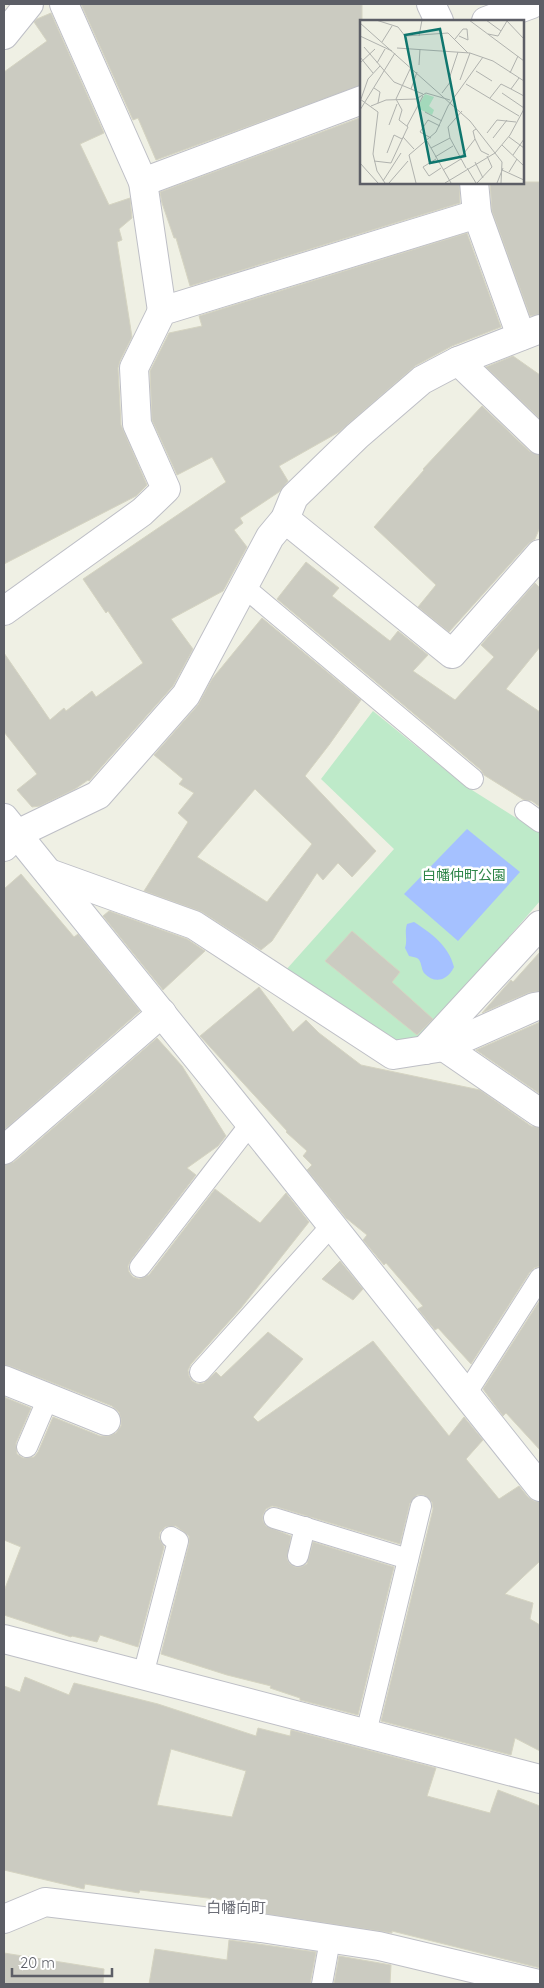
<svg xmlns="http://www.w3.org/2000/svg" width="544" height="1988" font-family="Quicksand,'Noto Sans JP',sans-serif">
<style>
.green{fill:#beeac9}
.water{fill:#a5c1ff}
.building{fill:#cbcbc1;stroke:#d5d4c2;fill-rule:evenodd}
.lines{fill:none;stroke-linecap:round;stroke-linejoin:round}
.lane-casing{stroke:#bebfc6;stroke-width:22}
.street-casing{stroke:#bebfc6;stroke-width:30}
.secondary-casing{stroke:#bec0c8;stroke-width:30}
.lane{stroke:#fff;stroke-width:20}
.street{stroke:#fff;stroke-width:28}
.secondary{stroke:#fff;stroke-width:28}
.labels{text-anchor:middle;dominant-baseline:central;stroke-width:5;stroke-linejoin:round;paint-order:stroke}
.park-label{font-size:14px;fill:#2d8447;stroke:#fff}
.neighbourhood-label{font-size:15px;fill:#6d6f78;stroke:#fff}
.inset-road{fill:none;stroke:#b0b2ae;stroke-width:1}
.view{fill:#0f766e;fill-opacity:0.15;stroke:#0f766e;stroke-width:2.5}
.inset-edge{fill:none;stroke:#5c5e66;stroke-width:2.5}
</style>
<rect width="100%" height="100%" fill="#eff0e4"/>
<!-- green -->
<polygon class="green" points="373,711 464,785 540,833 540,901 419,1041 394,1042 285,971 394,849 321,779"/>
<!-- water -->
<g class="water">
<polygon points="467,829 520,872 458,941 404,894"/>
<path d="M 414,922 C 431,933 449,946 454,967 C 448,980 435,985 424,973 C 421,969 422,961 417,958 C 415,957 412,957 409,956 L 405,948 C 408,940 404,932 407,924 Z"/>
</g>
<!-- building -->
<g class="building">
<polygon points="81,4 362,4 362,85 156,160 138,118 133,120"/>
<polygon points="51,13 104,133 80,144 109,205 130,198 132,218 119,229 122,240 117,242 132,337 120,361 118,368 121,425 147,485 136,496 4,564 4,72 47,41 34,22 37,19"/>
<polygon points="362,117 362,182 459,182 460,203 190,286 176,238 174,238 162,203 160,192"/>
<polygon points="490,182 540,182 540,314 530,316 492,211"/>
<polygon points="467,233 501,327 452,346 415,366 339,432 279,466 288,481 279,492 240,518 243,523 234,530 247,547 223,591 171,619 193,649 173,686 89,781 88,780 75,789 40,806 32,807 17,790 37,774 4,732 4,653 50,720 64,708 66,711 92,691 96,697 143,663 108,611 106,613 83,579 226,482 212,457 177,475 152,420 150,371 169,333 202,326 199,316"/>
<polygon points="513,356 540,375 540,419 486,367"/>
<polygon points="482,406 529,451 540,455 540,527 535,539 528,544 449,632 418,607 436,585 374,527 424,470 423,469"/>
<polygon points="306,562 339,588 332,596 390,641 398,631 428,655 413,671 455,700 494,657 481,645 535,583 540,588 540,647 506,689 540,712 540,807 532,801 524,800 484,775 481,770 277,599"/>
<path d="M 262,618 L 361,700 L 329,745 L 305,776 L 376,851 L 352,877 L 338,863 L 323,880 L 317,873 L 272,941 L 261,950 L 202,912 L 144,891 L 188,822 L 178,813 L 194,793 L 179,784 L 183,779 L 154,755 L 198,705 L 212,679 ZM 255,789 L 312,844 L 267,902 L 197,857 Z"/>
<polygon points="21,874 74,937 78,934 140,1011 4,1130 4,889"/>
<polygon points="109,911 187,939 205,951 163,990 103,916"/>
<polygon points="352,931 400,972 392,982 433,1019 417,1035 325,961"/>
<polygon points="540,952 540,991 528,993 482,1013 511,980 513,982"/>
<polygon points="259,987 293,1032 306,1020 319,1033 361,1065 480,1090 531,1126 540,1128 540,1266 534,1268 530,1272 471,1364 438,1328 435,1330 418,1309 423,1306 386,1263 384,1265 363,1240 367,1235 346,1218 307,1170 312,1165 303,1156 307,1151 286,1132 287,1131 200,1036"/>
<polygon points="540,1022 540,1094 476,1050"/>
<polygon points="157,1038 182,1066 226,1136 218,1146 187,1168 196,1175 131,1260 128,1266 129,1272 133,1277 139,1279 149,1275 215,1189 260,1223 286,1193 309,1222 241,1308 191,1364 188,1370 189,1376 192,1381 198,1384 204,1383 216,1372 221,1377 268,1332 303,1359 253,1417 258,1422 373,1341 449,1436 464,1417 483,1440 466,1459 499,1499 519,1486 528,1497 534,1501 540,1502 540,1561 505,1594 533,1603 530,1619 540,1625 540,1751 515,1738 511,1755 381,1721 433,1509 432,1502 424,1495 417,1495 410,1503 400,1544 277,1507 272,1506 266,1509 263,1515 263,1521 266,1526 291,1536 287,1559 290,1564 295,1567 301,1567 307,1564 313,1542 394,1567 358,1715 300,1700 300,1698 270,1688 271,1686 227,1675 161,1654 189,1544 189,1536 176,1526 165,1527 160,1532 159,1538 164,1547 138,1647 100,1635 97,1642 72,1636 71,1637 4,1615 4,1591 21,1547 4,1540 4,1397 31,1408 16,1443 17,1454 23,1458 34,1457 38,1452 53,1417 100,1436 108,1436 116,1433 121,1426 121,1419 119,1412 112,1406 10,1366 4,1365 4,1165 14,1162"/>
<polygon points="340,1261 363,1289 353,1300 322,1279"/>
<polygon points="540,1300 540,1450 506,1413 503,1416 483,1389"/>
<path d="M 25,1677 L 69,1695 L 74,1683 L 158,1704 L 256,1736 L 258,1728 L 290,1736 L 291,1730 L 436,1768 L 427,1796 L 490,1813 L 498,1790 L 540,1806 L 540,1968 L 392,1931 L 392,1933 L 233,1909 L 233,1901 L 140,1890 L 139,1893 L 85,1884 L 84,1889 L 4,1870 L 4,1686 L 20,1692 ZM 171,1749 L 246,1771 L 232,1817 L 157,1805 Z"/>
<polygon points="229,1940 316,1952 310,1984 149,1984 155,1949 227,1960"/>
<polygon points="4,1953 104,1969 103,1984 4,1984"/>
<polygon points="339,1956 391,1965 390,1984 334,1984"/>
</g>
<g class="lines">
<!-- lane casing -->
<g class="lane-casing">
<g id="lane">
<polyline points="244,587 473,779"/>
<polyline points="525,811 540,822"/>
<polyline points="140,1267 251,1123"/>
<polyline points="200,1372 332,1225"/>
<polyline points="466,1394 540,1278"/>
<polyline points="27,1447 48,1398"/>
<polyline points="274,1518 408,1559"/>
<polyline points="298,1556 305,1527"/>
<polyline points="143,1675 178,1541 171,1537"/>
<polyline points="366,1733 421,1506"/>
<polyline points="322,1984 330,1940"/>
</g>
</g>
<!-- street casing -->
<g class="street-casing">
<g id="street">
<polyline points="64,4 143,182 162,311"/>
<polyline points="431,4 439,21"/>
<polyline points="486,21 532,4"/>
<polyline points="4,35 29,4"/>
<polyline points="143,182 362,100"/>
<polyline points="474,182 477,214 521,336"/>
<polyline points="458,361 540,440"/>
<polyline points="285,519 452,654 540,554"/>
<polyline points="4,611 142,512 166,489 137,424 134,368 162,311 477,214"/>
<polyline points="4,847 17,834 98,795 186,695 270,537 285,519 294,497 357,436 422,380 458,361 540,329"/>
<polyline points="49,873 194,925 393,1055 444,1047 534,1007 540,1006"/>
<polyline points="444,1047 540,1113"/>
<polyline points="425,1050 540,925"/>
<polyline points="4,1150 162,1013"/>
<polyline points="4,1380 106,1421"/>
<polyline points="4,1639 540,1779"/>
<polyline points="4,1919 45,1902 261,1928 379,1946 539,1984"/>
</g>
</g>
<!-- secondary casing -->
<g class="secondary-casing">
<polyline id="secondary" points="4,818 279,1159 540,1487"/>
</g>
<!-- lane -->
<use href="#lane" class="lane"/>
<!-- street -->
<use href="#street" class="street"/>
<!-- secondary -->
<use href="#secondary" class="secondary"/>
</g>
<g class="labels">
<!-- park labels -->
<g class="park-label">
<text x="464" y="875">白幡仲町公園</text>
</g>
<!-- neighbourhood labels -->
<g class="neighbourhood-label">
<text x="236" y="1907">白幡向町</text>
</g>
</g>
<!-- overview -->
<g transform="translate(360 20)">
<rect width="164" height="164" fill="#eff0e4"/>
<path d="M 65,74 L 74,77 L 69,86 L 74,90 L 72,95 L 57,88 Z" fill="#beeac9"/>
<path class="inset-road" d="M 16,0 L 38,7 L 45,16 L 88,13 L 108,33M 109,0 L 164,41M 126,0 L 141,11M 146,0 L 164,19M 0,3 L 110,101 L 142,142 L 141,163M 128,14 L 138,16 L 147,1M 0,16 L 32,31M 59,16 L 62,0M 95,19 L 103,9 L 107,9 L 108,20 L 99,16M 22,22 L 32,6M 4,27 L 34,62 L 63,74M 37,28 L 110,33 L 133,41 L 164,61M 0,37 L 13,53M 0,43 L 15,29M 17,43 L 25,29M 59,45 L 60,29M 116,51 L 132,61M 150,53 L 158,36M 90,56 L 98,32M 159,58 L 151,69 L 164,76M 100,60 L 110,33M 106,64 L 159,96M 14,68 L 20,72 L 18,83M 51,69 L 57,52M 82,73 L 91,61M 142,73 L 164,88M 130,78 L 141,64 L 151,69M 0,79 L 18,92 L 13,134 L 17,151 L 25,163M 1,79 L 8,59 L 20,46M 11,86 L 26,80 L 56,79 L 66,73 L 90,80M 0,90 L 35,33M 65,92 L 82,101M 29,105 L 37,84M 47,106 L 63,76M 116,109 L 113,111 L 115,119 L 121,131 L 129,135M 127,113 L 137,100 L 156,102M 43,117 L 54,129M 149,117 L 164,128M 71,118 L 60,112 L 68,100 L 80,106M 90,118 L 106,148M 133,118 L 147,100M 67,121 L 91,163M 142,125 L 164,146M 71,128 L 90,118 L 88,107 L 102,91M 27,133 L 34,115 L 42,119M 153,135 L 164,119M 75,137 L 93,126M 101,137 L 115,119M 76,139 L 63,147 L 69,156 L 81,148M 14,141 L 31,143 L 46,111 L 48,107 L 39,100 L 42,90 L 36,79 L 51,47M 115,142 L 123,158M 0,143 L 18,163M 107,148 L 116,163M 83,150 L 101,139M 142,150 L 164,160M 149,152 L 157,139M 23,161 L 41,133M 29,163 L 48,141M 56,163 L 49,135 L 76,112 L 88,86 L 123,37M 85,163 L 135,133 L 150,115 L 164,89M 117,163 L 132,147 L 127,136M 137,163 L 143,148"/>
<path class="view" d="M 80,9 L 105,136 L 70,143 L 45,15 Z"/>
<rect width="164" height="164" class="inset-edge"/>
</g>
<!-- border -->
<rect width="544" height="1988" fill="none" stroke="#5c5e66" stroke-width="10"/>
<!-- scale -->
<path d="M12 1968v8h100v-8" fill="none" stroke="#5c5e66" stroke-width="2.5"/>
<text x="20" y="1968" font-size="15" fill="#5c5e66" stroke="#ffffff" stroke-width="4" paint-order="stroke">20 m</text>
</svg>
